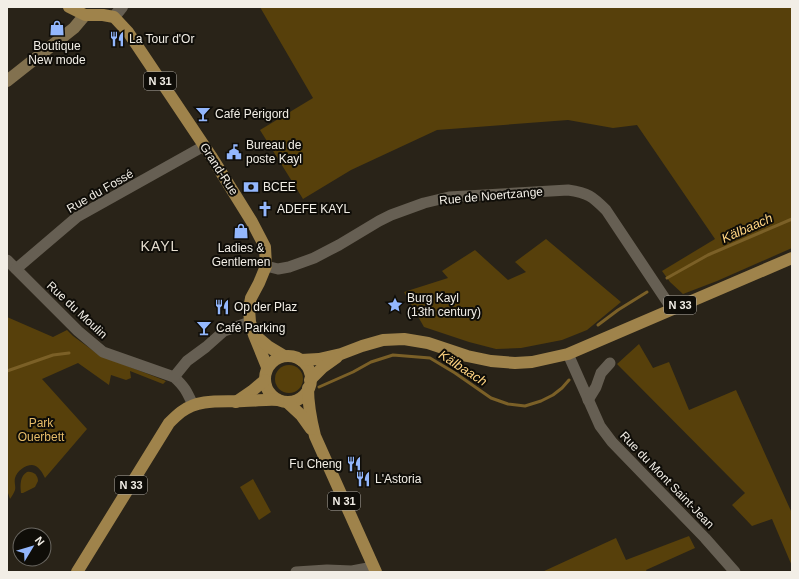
<svg xmlns="http://www.w3.org/2000/svg" width="799" height="579" font-family="Arial,sans-serif">
<style>
.green{fill:#57400b}
.lines{fill:none;stroke-linecap:round;stroke-linejoin:round}
.stream{stroke:#7b6027;stroke-width:3}
.minor{stroke:#665f53;stroke-width:11}
.tertiary{stroke:#665f53;stroke-width:12}
.secondary{stroke:#82714f;stroke-width:12}
.primary{stroke:#9f834b;stroke-width:12}
.labels{text-anchor:middle;dominant-baseline:central;stroke-width:4;stroke-linejoin:round;paint-order:stroke}
.shield{fill:#0f0d08;stroke:#aeaaa3;stroke-width:1}
.shield-label{font-size:11px;font-weight:bold;fill:#f2eee6}
.poi-label{font-size:12px;fill:#f2eee6;stroke:#0f0d08;text-anchor:start}
.street-label{font-size:12px;fill:#f2eee6;stroke:#0f0d08}
.park-label{font-size:12px;fill:#e5bb68;stroke:#0f0d08}
.water-label{font-size:13px;font-style:italic;fill:#ffd481;stroke:#0f0d08}
.quarter-label{font-size:14px;letter-spacing:1px;fill:#e6ded0;stroke:#0f0d08}
</style>
<rect width="100%" height="100%" fill="#292318"/>
<!-- green -->
<g class="green">
<polygon points="260,7 792,7 792,248 717,281 683,294 670,282 662,271 715,239 637,125 613,128 568,120 437,130 351,170 303,199 260,130 313,98"/>
<polygon points="546,239 621,302 587,330 562,340 521,348 496,349 469,342 424,327 404,292 448,278 442,271 475,250 508,280 526,272 515,262"/>
<path d="M 7,317 L 53,337 L 67,330 L 73,336 L 99,355 L 166,381 L 163,384 L 130,371 L 131,378 L 126,380 L 111,375 L 109,385 L 78,363 L 42,379 L 87,429 L 45,478 C 42,472 39,466 32,465 C 25,465 17,471 15,478 C 14,482 16,487 15,490 C 14,493 12,496 10,499 L 7,490 Z"/>
<polygon points="639,344 653,368 669,362 689,410 736,390 791,511 792,511 792,566 772,519 752,526 732,505 745,493 617,364"/>
<circle cx="289" cy="379" r="14"/>
<path d="M 27,472 C 33,471 38,475 38,481 L 35,487 L 23,493 L 21,493 C 20,485 20,476 27,472 Z"/>
<polygon points="253,479 271,512 259,520 240,487"/>
<polygon points="689,536 695,548 646,570 647,572 542,572 616,538 626,560"/>
</g>
<g class="lines">
<!-- stream -->
<g class="stream">
<polyline points="667,278 708,255 792,219"/>
<polyline points="598,325 618,310 647,292"/>
<polyline points="7,371 53,355 69,353"/>
<polyline points="319,387 353,372 371,362 393,355 430,358 455,373 491,398 508,404 525,406 541,401 553,395 562,388 569,380"/>
</g>
<!-- minor -->
<g class="minor">
<path d="M 7,260 L 78,331 L 103,352 L 174,377 C 185,387 187,392 193,405"/>
<path d="M 266,266 L 278,269 L 289,267 L 314,258 L 339,245 L 379,221 L 391,215 L 424,203 L 449,197 L 568,190 C 588,193 592,196 606,210 L 672,309"/>
<polyline points="16,269 77,217 204,146"/>
<polyline points="568,354 600,426 612,442 705,538 735,572"/>
<polyline points="174,377 187,361 206,347 224,331 250,322"/>
<polyline points="588,400 596,387 601,373 610,363"/>
<polyline points="296,572 327,570 352,571 373,567"/>
</g>
<!-- tertiary -->
<polyline class="tertiary" points="114,17 122,7"/>
<!-- secondary -->
<polyline class="secondary" points="7,81 74,28 85,15"/>
<!-- primary -->
<g class="primary">
<polyline points="69,7 85,15 103,15 114,17 128,32 211,156 252,222 265,247 266,266 259,283 251,298 249,309 250,322 254,335 267,367"/>
<polyline points="256,336 269,347 284,356"/>
<circle cx="288" cy="379" r="23"/>
<polyline points="301,360 319,359 341,354 362,346 383,340 404,339 428,343 467,356 491,361 515,363 532,362 568,354 792,258"/>
<polyline points="310,380 323,367 337,357"/>
<path d="M 308,388 C 308,405 311,420 315,436 L 376,572"/>
<polyline points="236,402 252,391 265,380"/>
<polyline points="287,402 301,415 311,429"/>
<path d="M 77,572 L 169,423 C 173,419 177,415 181,412 C 199,398 223,402 244,401 C 256,401 267,399 278,400"/>
</g>
</g>
<!-- icons -->
<defs>
<g id="shop-bare" transform="scale(1.2)"><path d="M-5-2.5h2.3a2.7 3.5 0 0 1 5.4 0H5L5.5 6h-11ZM-1.5-2.5h3a1.5 2.3 0 0 0-3 0Z" fill="#93b7fd" stroke="#0f0d08" stroke-width="2.5" paint-order="stroke"/></g>
<g id="restaurant-bare" transform="scale(1.2)"><path d="M-5-6h1v4h1v-4h1v4h1v-4h1v5L-1.5 .5V6h-2V.5L-5-1ZM5-6V6H3V1.5H1.5Q1.5-4 5-6Z" fill="#93b7fd" stroke="#0f0d08" stroke-width="2.5" paint-order="stroke"/></g>
<g id="bar-bare" transform="scale(1.2)"><path d="M-6-5H6L.8 .8V4.5H3.5V6h-7V4.5H-.8V.8Z" fill="#93b7fd" stroke="#0f0d08" stroke-width="2.5" paint-order="stroke"/></g>
<g id="civic-bare" transform="scale(1.2)"><path d="M-.6-6.5H3V-4.5H.6V-3L4-1V1h2V6H-6V1h2V-1L-.6-3ZM-1.2 2.5V6h2.4V2.5Z" fill="#93b7fd" stroke="#0f0d08" stroke-width="2.5" paint-order="stroke"/></g>
<g id="bank-bare" transform="scale(1.2)"><path d="M-6-4H6V4H-6ZM0-2.3a2.3 2.3 0 1 0 0 4.6a2.3 2.3 0 1 0 0-4.6Z" fill="#93b7fd" stroke="#0f0d08" stroke-width="2.5" paint-order="stroke"/></g>
<g id="church-bare" transform="scale(1.2)"><path d="M-1.2-6h2.4v3.5h3.3v2.4h-3.3V6h-2.4V-.1h-3.3v-2.4h3.3Z" fill="#93b7fd" stroke="#0f0d08" stroke-width="2.5" paint-order="stroke"/></g>
<g id="sight-bare" transform="scale(1.2)"><path d="M0-6L1.8-2.2L6-1.7L2.9 1.2L3.7 5.4L0 3.3L-3.7 5.4L-2.9 1.2L-6-1.7L-1.8-2.2Z" fill="#93b7fd" stroke="#0f0d08" stroke-width="2.5" paint-order="stroke"/></g>
</defs>
<g fill-rule="evenodd">
<use href="#shop-bare" x="57" y="28"/>
<use href="#restaurant-bare" x="117" y="39"/>
<use href="#bar-bare" x="203" y="114"/>
<use href="#civic-bare" x="234" y="152"/>
<use href="#bank-bare" x="251" y="187"/>
<use href="#church-bare" x="265" y="209"/>
<use href="#shop-bare" x="241" y="231"/>
<use href="#sight-bare" x="395" y="305"/>
<use href="#restaurant-bare" x="222" y="307"/>
<use href="#bar-bare" x="204" y="328"/>
<use href="#restaurant-bare" x="354" y="464"/>
<use href="#restaurant-bare" x="363" y="479"/>
</g>
<g class="labels">
<!-- shield labels -->
<g class="shield">
<rect x="144" y="72" width="32" height="18" rx="3"/>
<rect x="664" y="296" width="32" height="18" rx="3"/>
<rect x="115" y="476" width="32" height="18" rx="3"/>
<rect x="328" y="492" width="32" height="18" rx="3"/>
</g>
<g class="shield-label">
<text x="160" y="81">N 31</text>
<text x="680" y="305">N 33</text>
<text x="131" y="485">N 33</text>
<text x="344" y="501">N 31</text>
</g>
<!-- poi labels -->
<g class="poi-label">
<text x="129" y="39">La Tour d'Or</text>
<text x="57" y="46" text-anchor="middle">Boutique<tspan x="57" dy="14">New mode</tspan></text>
<text x="215" y="114">Café Périgord</text>
<text x="246" y="145">Bureau de<tspan x="246" dy="14">poste Kayl</tspan></text>
<text x="263" y="187">BCEE</text>
<text x="277" y="209">ADEFE KAYL</text>
<text x="241" y="248" text-anchor="middle">Ladies &amp;<tspan x="241" dy="14">Gentlemen</tspan></text>
<text x="407" y="298">Burg Kayl<tspan x="407" dy="14">(13th century)</tspan></text>
<text x="234" y="307">Op der Plaz</text>
<text x="216" y="328">Café Parking</text>
<text x="342" y="464" text-anchor="end">Fu Cheng</text>
<text x="375" y="479">L'Astoria</text>
</g>
<!-- street labels -->
<g class="street-label">
<text transform="translate(219 169) rotate(57)">Grand-Rue</text>
<text transform="translate(100 191) rotate(-30)">Rue du Fossé</text>
<text transform="translate(491 196) rotate(-5)">Rue de Noertzange</text>
<text transform="translate(77 310) rotate(43)">Rue du Moulin</text>
<text transform="translate(667 480) rotate(46)">Rue du Mont Saint-Jean</text>
</g>
<!-- park labels -->
<g class="park-label">
<text x="41" y="423">Park<tspan x="41" dy="14">Ouerbett</tspan></text>
</g>
<!-- water labels -->
<g class="water-label">
<text transform="translate(747 228) rotate(-24)">Kälbaach</text>
<text transform="translate(463 368) rotate(33)">Kälbaach</text>
</g>
<!-- quarter labels -->
<g class="quarter-label">
<text x="160" y="246">KAYL</text>
</g>
</g>
<!-- border -->
<rect width="799" height="579" fill="none" stroke="#f2eee6" stroke-width="16"/>
<!-- north arrow -->
<g transform="translate(32 547) rotate(52)"><circle r="19" fill="#0f0d08" stroke="#6a6761"/>
<path d="M0-3L7 15L0 10L-7 15Z" fill="#93b7fd"/>
<text y="-6" font-size="11" font-weight="bold" text-anchor="middle" fill="#f2eee6">N</text>
</g>
</svg>
